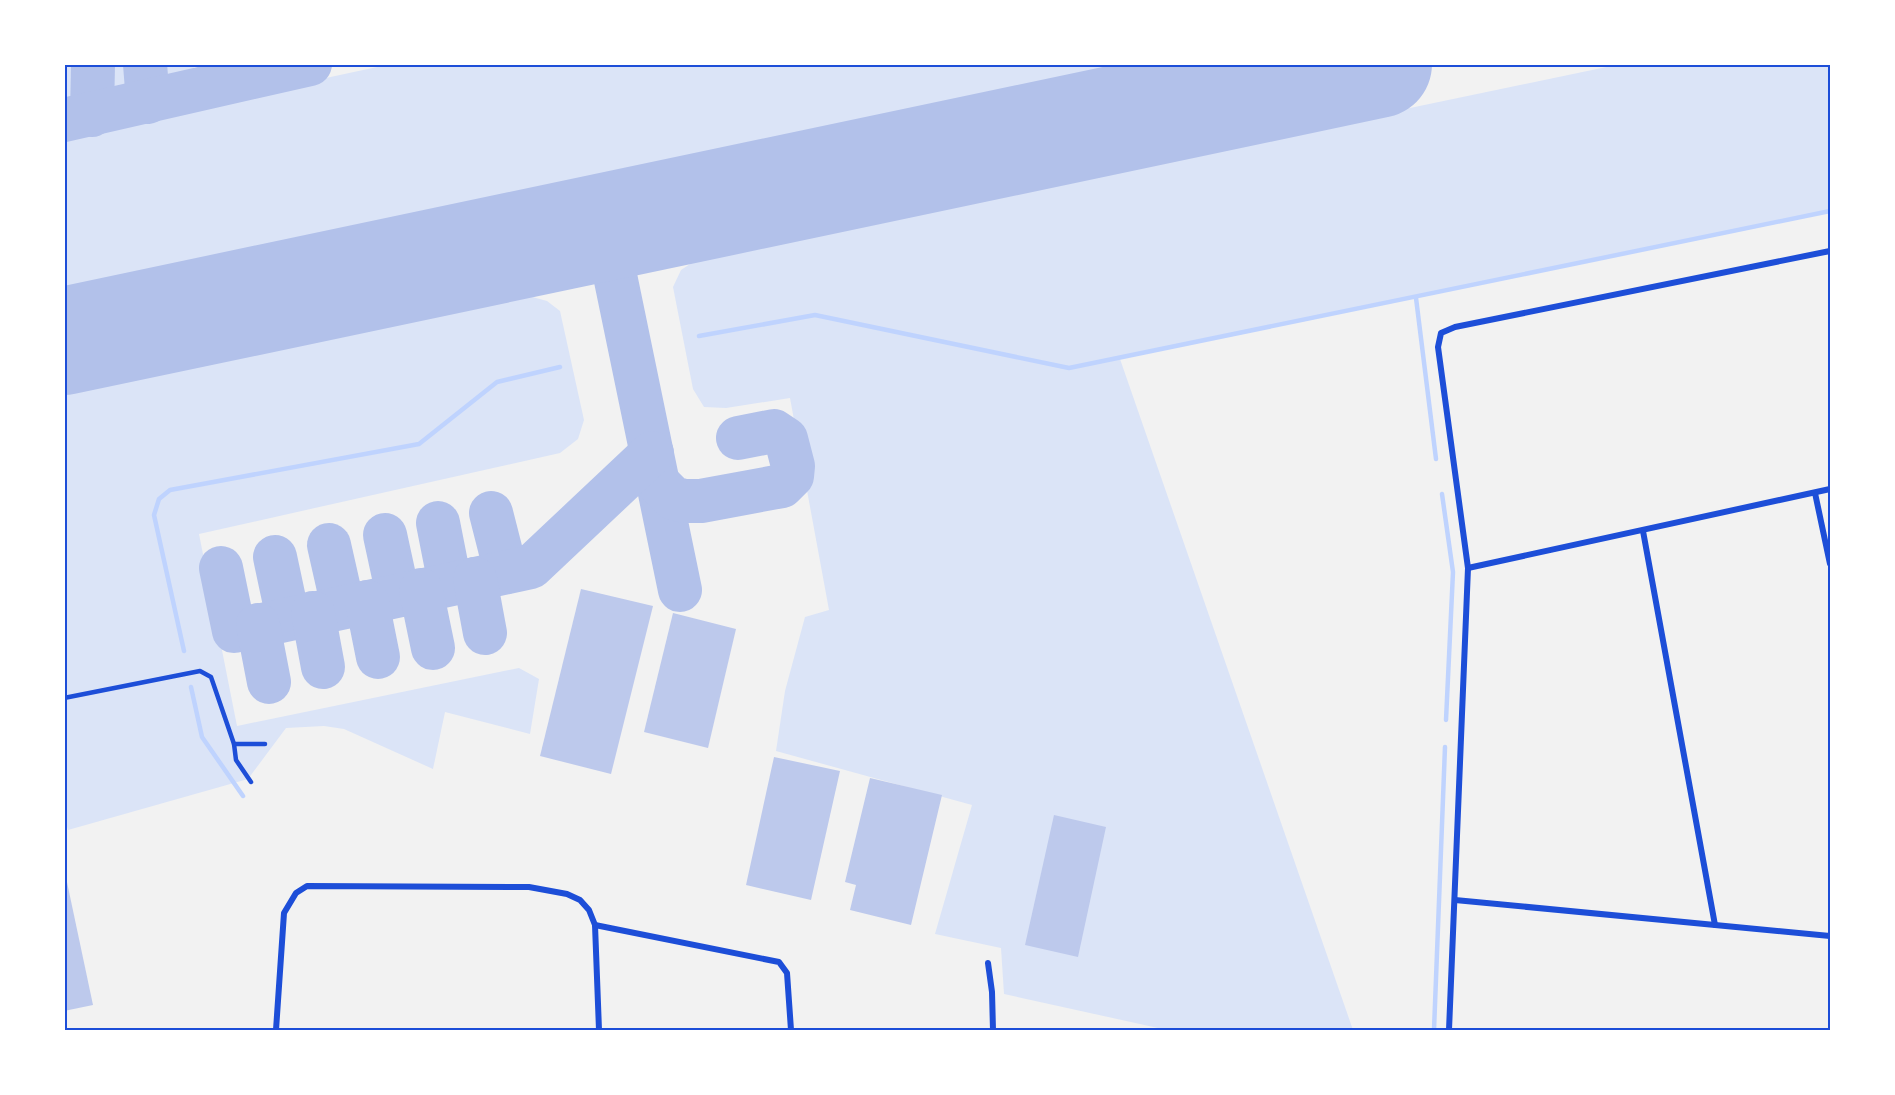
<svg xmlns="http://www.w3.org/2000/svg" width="1895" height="1095" font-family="'Nunito Sans',sans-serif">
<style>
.green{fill:#dbe4f7}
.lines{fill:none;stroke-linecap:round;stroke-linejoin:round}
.stream{stroke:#bfd3fe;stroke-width:4.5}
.taxiway{stroke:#b2c1ea;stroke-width:44}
.runway{stroke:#b2c1ea;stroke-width:108}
.building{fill:#bdc9ec}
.service{stroke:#1d4ed8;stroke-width:4.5}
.minor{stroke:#1d4ed8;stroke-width:6}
.neatline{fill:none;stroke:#1d4ed8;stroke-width:2}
</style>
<rect width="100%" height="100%" fill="#f2f2f2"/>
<!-- green -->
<g class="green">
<polygon points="391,64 1123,64 1123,65 65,300 65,134"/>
<polygon points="64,65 84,65 82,99 65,103"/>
<polygon points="104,65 138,65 140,90 103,96"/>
<polygon points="153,65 194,65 193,79 154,85"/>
<polygon points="1616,65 1830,65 1830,211 1120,359 1353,1030 1167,1030 1004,994 1001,948 935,934 972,805 776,751 785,691 805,617 829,610 790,398 726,408 704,407 693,389 673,287 681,270 702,256"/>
<polygon points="525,295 547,301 560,311 584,420 578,439 560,453 199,534 237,726 519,668 539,679 530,734 445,712 433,769 344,729 324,726 286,728 248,779 68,830 64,816 64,391"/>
</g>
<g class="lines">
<!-- stream -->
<g class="stream">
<polyline points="1416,298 1436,459"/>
<polyline points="699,336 815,315 1069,368 1830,211"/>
<polyline points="1442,494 1453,572 1446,720"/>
<polyline points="184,651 154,515 159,499 170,490 419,444 497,382 560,367"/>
<polyline points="191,687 202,737 243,796"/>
<polyline points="1434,1030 1445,747"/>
</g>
<!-- taxiway -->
<g class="taxiway">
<polyline points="145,64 148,102"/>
<polyline points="1193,64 1200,102"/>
<polyline points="92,115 93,64"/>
<polyline points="64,120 310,64"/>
<polyline points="605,227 680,590"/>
<polyline points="658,483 673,498 684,501 701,501 782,486 792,476 793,466 786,439 774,431 738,438"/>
<polyline points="491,513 506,572"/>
<polyline points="438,523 450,584"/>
<polyline points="385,535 398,595"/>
<polyline points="329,545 343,607"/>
<polyline points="275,557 288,618"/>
<polyline points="221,568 234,631 531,567 652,453"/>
<polyline points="475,579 485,633"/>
<polyline points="421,590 433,648"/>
<polyline points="367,602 378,657"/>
<polyline points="313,613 323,667"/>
<polyline points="258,625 269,682"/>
</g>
<!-- runway -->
<polyline class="runway" points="64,341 1378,64"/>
</g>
<!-- building -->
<g class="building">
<polygon points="581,589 653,606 611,774 540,756"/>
<polygon points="673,613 736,629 708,748 644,732"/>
<polygon points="774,757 840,771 811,900 746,885"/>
<polygon points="870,778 942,795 911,925 850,910 856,885 845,882"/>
<polygon points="1054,815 1106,827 1078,957 1025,945"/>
<polygon points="64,868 93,1005 64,1011"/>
</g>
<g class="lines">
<!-- service -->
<g class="service">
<polyline points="64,698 200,671 211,677 234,744 236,760 251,782"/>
<polyline points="234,744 265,744"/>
</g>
<!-- minor -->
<g class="minor">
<polyline points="1815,493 1830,564"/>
<polyline points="1643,531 1715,925"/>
<polyline points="1468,568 1830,489"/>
<polyline points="1455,900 1830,936"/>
<polyline points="595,925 779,962 787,973 791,1030"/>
<polyline points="988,963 992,992 993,1030"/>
<polyline points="276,1030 284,913 296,893 307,886 529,887 567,894 580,900 589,910 595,925 599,1030"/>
<polyline points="1449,1030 1468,568 1438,347 1441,333 1455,327 1830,251"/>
</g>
</g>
<!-- border -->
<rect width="1895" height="1095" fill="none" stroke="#ffffff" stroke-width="132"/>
<rect x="66" y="66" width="1763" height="963" class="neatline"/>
</svg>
